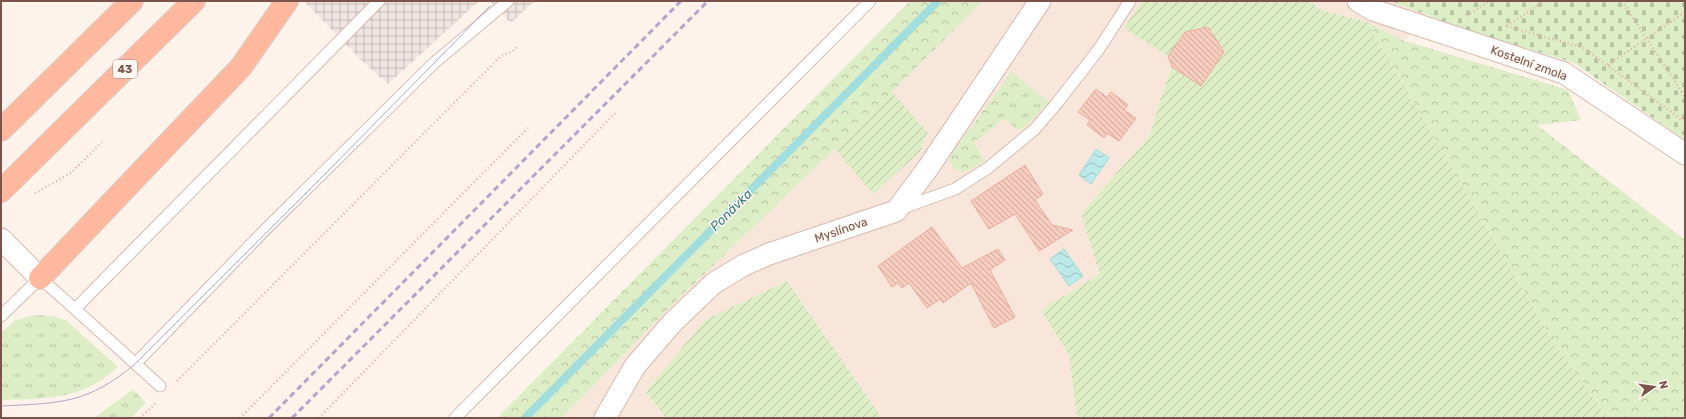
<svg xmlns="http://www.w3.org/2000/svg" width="1686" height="419" font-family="Rubik,sans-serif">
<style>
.residential{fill:#f9e6da}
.industrial{fill:url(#industrial-grid)}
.grass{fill:url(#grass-tufts)}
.forest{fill:url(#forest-crowns)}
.cemetery{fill:url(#cemetery-stones)}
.garden{fill:url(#garden-furrows)}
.water{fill:url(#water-waves);stroke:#a1dddc}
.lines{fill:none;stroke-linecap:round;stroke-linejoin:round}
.stream{stroke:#a1dddc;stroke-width:8}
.building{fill:url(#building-back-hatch);stroke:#eaae9e}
.service-casing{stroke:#d5bab0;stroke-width:13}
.minor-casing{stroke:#d5bab0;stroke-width:23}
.trunk-casing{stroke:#dacfcc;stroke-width:24}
.path{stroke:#dcaea1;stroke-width:2.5;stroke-dasharray:1 3;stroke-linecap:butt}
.service{stroke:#fff;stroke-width:11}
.minor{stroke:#fff;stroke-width:21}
.trunk{stroke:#feb89e;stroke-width:22}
.tram{stroke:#b3a5cb;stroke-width:1}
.rail{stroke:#b3a5cb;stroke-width:3;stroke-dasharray:6 4;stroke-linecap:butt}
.labels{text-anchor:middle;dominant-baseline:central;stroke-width:3;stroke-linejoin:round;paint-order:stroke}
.shield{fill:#fff8f2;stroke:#a3847c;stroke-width:1}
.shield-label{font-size:11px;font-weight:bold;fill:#7c534a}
.street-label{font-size:12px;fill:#7c534a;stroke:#fff8f2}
.water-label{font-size:13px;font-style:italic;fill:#387b7a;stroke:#fff8f2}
</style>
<defs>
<pattern id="industrial-grid" width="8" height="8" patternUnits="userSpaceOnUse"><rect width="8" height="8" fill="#efe6e3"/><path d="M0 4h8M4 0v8" fill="none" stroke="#c7bdba"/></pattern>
<pattern id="grass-tufts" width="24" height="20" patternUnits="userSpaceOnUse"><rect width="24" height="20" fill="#ddeec6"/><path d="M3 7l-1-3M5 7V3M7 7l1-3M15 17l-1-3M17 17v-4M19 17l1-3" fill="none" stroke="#b8c3a3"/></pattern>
<pattern id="forest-crowns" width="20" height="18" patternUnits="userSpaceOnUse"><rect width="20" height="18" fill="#ddeec6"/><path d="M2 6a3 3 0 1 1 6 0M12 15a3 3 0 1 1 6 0" fill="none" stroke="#b8c3a3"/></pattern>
<pattern id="cemetery-stones" width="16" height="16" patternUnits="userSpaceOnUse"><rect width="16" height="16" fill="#ddeec6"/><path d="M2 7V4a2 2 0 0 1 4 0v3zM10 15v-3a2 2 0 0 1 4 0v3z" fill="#b8c3a3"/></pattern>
<pattern id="garden-furrows" width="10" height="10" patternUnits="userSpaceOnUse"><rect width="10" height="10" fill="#ddeec6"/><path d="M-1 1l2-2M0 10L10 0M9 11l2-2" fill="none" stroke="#b8c3a3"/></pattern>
<pattern id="water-waves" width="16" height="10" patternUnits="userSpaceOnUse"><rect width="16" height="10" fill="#bbeae9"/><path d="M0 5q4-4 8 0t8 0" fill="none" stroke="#9dc0bf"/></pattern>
<pattern id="building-back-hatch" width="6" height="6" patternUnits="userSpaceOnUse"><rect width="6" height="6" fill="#f6ccbf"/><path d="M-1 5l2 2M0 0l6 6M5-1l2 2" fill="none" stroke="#cca89d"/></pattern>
</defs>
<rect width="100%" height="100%" fill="#fef3ea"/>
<!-- residential -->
<polygon class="residential" points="983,1 1390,1 1425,14 1405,41 1367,22 1318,9 1172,67 1160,100 1150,135 1081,214 1101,274 1041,310 1069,355 1077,418 882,418 787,281 646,392 666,418 562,418 675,302 835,149"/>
<!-- industrial -->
<g class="industrial">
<polygon points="304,1 479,1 388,84 362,61"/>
<polygon points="490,1 534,1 511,23"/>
</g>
<!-- grass -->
<g class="grass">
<polygon points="1023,81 1049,102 1023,129 1016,129 1004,119 974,143"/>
<path d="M 33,315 L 54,316 L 67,321 L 118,367 C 110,373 102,381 93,385 C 64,400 32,399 1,400 L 1,333 L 14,321 Z"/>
<polygon points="133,389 146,403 131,418 94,418"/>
</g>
<!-- forest -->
<g class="forest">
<polygon points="910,1 983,1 835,149 675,302 562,418 497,418"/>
<polygon points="1367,22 1405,41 1568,90 1581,120 1537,125 1685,240 1685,418 1608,418 1553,341"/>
<path d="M 1012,71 L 1023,81 L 974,143 L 985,161 L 966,172 C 955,170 949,168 950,156 Z"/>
</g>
<!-- cemetery -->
<polygon class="cemetery" points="1390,1 1685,1 1685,140 1574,63 1470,31"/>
<!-- garden -->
<g class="garden">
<polygon points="1142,1 1312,1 1318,9 1367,22 1553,341 1608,418 1077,418 1069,355 1041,310 1100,274 1081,214 1150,135 1160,100 1172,67 1168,56 1124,28"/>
<polygon points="892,92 928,133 920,152 873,194 835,149"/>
<polygon points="787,281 882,418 666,418 646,392 705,320"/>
</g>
<!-- water -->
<g class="water">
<polygon points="1096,149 1109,158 1091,184 1079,175"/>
<polygon points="1064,249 1083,276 1069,286 1050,259"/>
</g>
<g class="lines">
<!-- stream -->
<polyline class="stream" points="525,418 938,1"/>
</g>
<!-- building -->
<g class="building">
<polygon points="1208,27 1224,52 1201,86 1172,67 1168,56 1185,32"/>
<polygon points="1096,89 1107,97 1111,92 1128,105 1124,110 1136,118 1119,141 1107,133 1104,138 1087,125 1090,120 1078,112"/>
<polygon points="1025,165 1043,194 1035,200 1052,225 1073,230 1039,251 1015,214 989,229 971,201"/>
<polygon points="932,227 962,268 998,249 1005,260 990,270 1015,317 994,328 971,283 943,303 940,299 927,308 909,283 902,288 898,283 892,287 878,266"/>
</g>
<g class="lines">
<!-- service casing -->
<g class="service-casing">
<g id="service">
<polyline points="900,209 955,189 988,168 1035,129 1057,103 1099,49 1130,1"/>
<polyline points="75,309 160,386"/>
<polyline points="1,316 40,278 75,309 379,1"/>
<polyline points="136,363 264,231 434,63 508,1"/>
<polyline points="455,418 870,1"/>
</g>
</g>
<!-- minor casing -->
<g class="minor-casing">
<g id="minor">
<polyline points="1358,1 1373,10 1564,73 1685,154"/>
<polyline points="1,239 40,278"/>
<polyline points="605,418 635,366 673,322 714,283 744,265 769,254 896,211 928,168 1040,1"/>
</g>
</g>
<!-- trunk casing -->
<g class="trunk-casing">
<g id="trunk">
<polyline points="1,130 132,1"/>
<polyline points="1,191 194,1"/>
<polyline points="40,278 241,67 287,1"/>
</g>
</g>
<!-- path -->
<g class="path">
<polyline points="1622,1 1685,97"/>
<polyline points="1467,16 1489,1"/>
<polyline points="1506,26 1584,48 1682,120 1685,118"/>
<polyline points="1507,26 1544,1"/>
<polyline points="1608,65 1685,12"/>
<polyline points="35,193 71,173 102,142"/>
<polyline points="177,381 501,56 513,51 517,47"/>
<polyline points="140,418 156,403"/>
<polyline points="240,418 528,128"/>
<polyline points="319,418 616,112"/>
</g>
<!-- service -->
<use href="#service" class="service"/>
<!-- minor -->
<use href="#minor" class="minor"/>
<!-- trunk -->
<use href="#trunk" class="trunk"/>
<!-- tram -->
<path class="tram" d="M 1,406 C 61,403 88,404 136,363 L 332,167 L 490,6"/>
<!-- rail -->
<g class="rail">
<polyline points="269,418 681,1"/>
<polyline points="292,418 708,1"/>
</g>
</g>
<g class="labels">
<!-- shield labels -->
<rect class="shield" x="113" y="60" width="24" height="18" rx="3"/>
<g class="shield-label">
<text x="125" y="69">43</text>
</g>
<!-- street labels -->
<g class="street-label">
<text transform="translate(1529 63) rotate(20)">Kostelní zmola</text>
<text transform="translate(841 230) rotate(-19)">Myslínova</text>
</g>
<!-- water labels -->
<g class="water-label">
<text transform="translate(731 210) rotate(-45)">Ponávka</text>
</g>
</g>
<!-- border -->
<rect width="1686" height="419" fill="none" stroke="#7c534a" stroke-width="4"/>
<!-- north arrow -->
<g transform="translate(1654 387) rotate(77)" stroke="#fff8f2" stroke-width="3" paint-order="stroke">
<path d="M0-3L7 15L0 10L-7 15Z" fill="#7c534a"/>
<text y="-6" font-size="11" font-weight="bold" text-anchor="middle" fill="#7c534a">N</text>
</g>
</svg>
